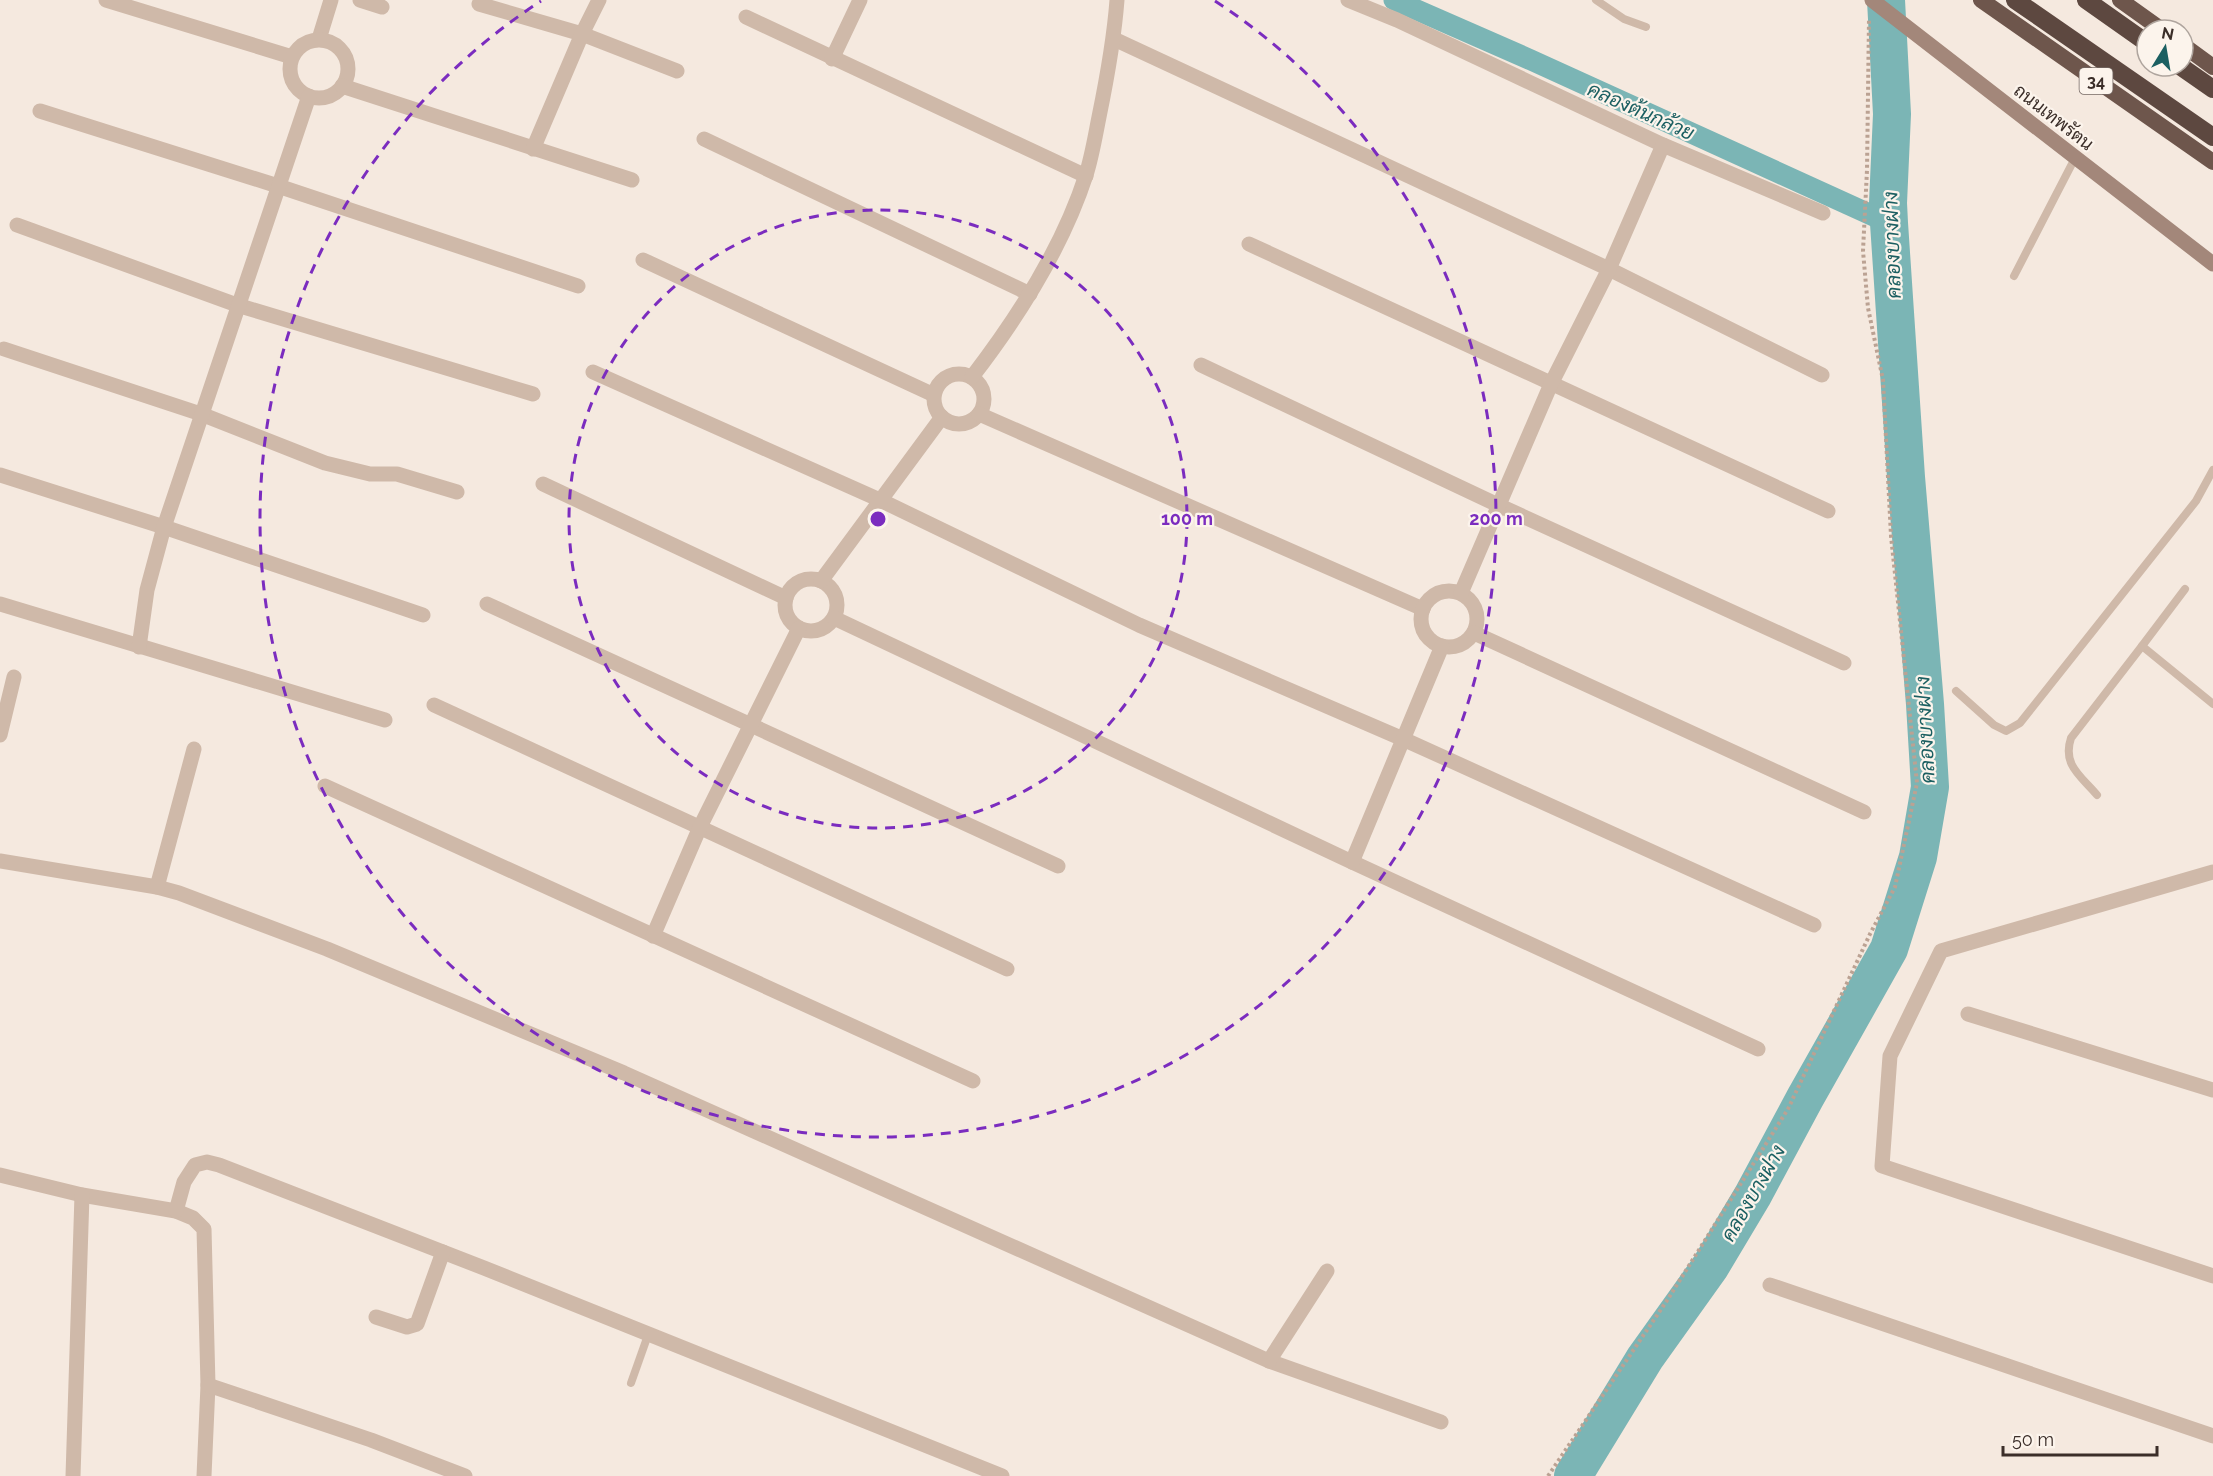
<svg xmlns="http://www.w3.org/2000/svg" width="2213" height="1476" font-family="Raleway,Sarabun,sans-serif">
<style>
.lines{fill:none;stroke-linecap:round;stroke-linejoin:round}
.canal{stroke:#7bb5b5;stroke-width:21}
.river{stroke:#7bb5b5;stroke-width:38}
.path{stroke:#bba293;stroke-width:4;stroke-dasharray:3 3;stroke-linecap:butt}
.service{stroke:#cfb9a9;stroke-width:8}
.minor{stroke:#cfb9a9;stroke-width:15}
.secondary{stroke:#a3877a;stroke-width:15}
.trunk{stroke:#6e564c;stroke-width:16}
.motorway{stroke:#5d4840;stroke-width:18}
.ring{fill:none;stroke:#7b2cbf;stroke-width:3;stroke-dasharray:10 8}
.labels{text-anchor:middle;dominant-baseline:central;stroke-width:4.5;stroke-linejoin:round;paint-order:stroke}
.shield{fill:#fcf4ec;stroke:#756964;stroke-width:1.5}
.shield-label{font-size:16px;font-weight:bold;fill:#3b2e29}
.street-label{font-size:18px;fill:#3b2e29;stroke:#fcf4ec}
.water-label{font-size:20px;font-style:italic;fill:#1b5f61;stroke:#fcf4ec}
.centre{fill:#7b2cbf;stroke:#fcf4ec;stroke-width:3}
.ring-label{font-size:18px;text-anchor:middle;font-weight:bold;fill:#7b2cbf;stroke:#fcf4ec;stroke-width:4.5;stroke-linejoin:round;paint-order:stroke}
</style>
<rect width="100%" height="100%" fill="#f5e9df"/>
<g class="lines">
<!-- canal -->
<polyline class="canal" points="1394,0 1531,60 1889,223"/>
<!-- river -->
<polyline class="river" points="1573,1476 1645,1358 1710,1267 1753,1195 1805,1098 1889,949 1918,857 1930,787 1925,704 1906,477 1889,223 1888,203 1892,114 1886,0"/>
<!-- path -->
<polyline class="path" points="1548,1476 1666,1302 1788,1109 1870,934 1895,887 1917,783 1891,536 1883,380 1868,308 1863,251 1867,170 1869,19"/>
<!-- service -->
<g class="service">
<polyline points="1596,0 1624,19 1646,27"/>
<polyline points="2014,276 2075,158"/>
<polyline points="2185,589 2142,646 2213,704"/>
<polyline points="1956,691 1994,725 2006,731 2020,723 2196,501 2213,470"/>
<path d="M 2097,795 C 2081,776 2062,765 2071,738 L 2142,646"/>
<polyline points="631,1383 648,1335"/>
</g>
<!-- minor -->
<g class="minor">
<polyline points="106,0 292,57"/>
<polyline points="360,0 382,7"/>
<polyline points="1348,0 1397,20 1663,145 1823,213"/>
<polyline points="479,4 582,34 677,71"/>
<polyline points="746,17 1086,176"/>
<polyline points="319,39 331,0"/>
<polyline points="1114,39 1609,269 1822,375"/>
<circle cx="319" cy="69" r="29"/>
<polyline points="832,59 860,0"/>
<polyline points="342,86 632,180"/>
<polyline points="40,111 278,186 578,286"/>
<polyline points="704,139 1030,294"/>
<polyline points="533,149 582,34 599,0"/>
<polyline points="17,225 237,305 533,394"/>
<polyline points="1249,244 1828,511"/>
<polyline points="643,260 934,395"/>
<polyline points="4,349 201,414 325,463 370,474 397,474 457,492"/>
<polyline points="1201,365 1498,505 1844,663"/>
<polyline points="593,372 880,500 1139,625 1403,739 1814,925"/>
<circle cx="959" cy="399" r="25"/>
<path d="M 972,377 C 1019,316 1062,249 1086,175 C 1092,156 1095,137 1099,117 C 1107,78 1114,40 1117,0"/>
<polyline points="979,414 1423,609"/>
<polyline points="0,475 164,527 423,615"/>
<polyline points="543,484 786,598"/>
<circle cx="811" cy="605" r="26"/>
<polyline points="821,581 942,417"/>
<circle cx="1449" cy="619" r="28"/>
<polyline points="1461,593 1551,384 1609,269 1663,145"/>
<polyline points="0,604 385,720"/>
<polyline points="487,604 1058,866"/>
<polyline points="834,618 1352,862 1758,1049"/>
<polyline points="1474,633 1864,812"/>
<polyline points="139,647 147,590 164,527 309,96"/>
<polyline points="434,705 1007,969"/>
<polyline points="0,735 14,677"/>
<polyline points="325,786 973,1081"/>
<polyline points="0,861 157,887 179,893 327,949 624,1073 1269,1361 1441,1422"/>
<polyline points="1352,862 1442,646"/>
<polyline points="2213,872 1941,951 1890,1056 1882,1166 2213,1276"/>
<polyline points="157,887 194,749"/>
<polyline points="653,936 700,827 799,628"/>
<polyline points="1968,1014 2213,1090"/>
<polyline points="0,1175 82,1195 176,1211 193,1218 204,1229 208,1385 204,1476"/>
<polyline points="176,1211 184,1182 195,1165 207,1162 219,1165 484,1268 1002,1476"/>
<polyline points="1770,1285 2213,1436"/>
<polyline points="376,1317 407,1327 417,1324 443,1252"/>
<polyline points="1269,1361 1327,1271"/>
<polyline points="208,1385 371,1440 465,1476"/>
<polyline points="73,1476 82,1195"/>
</g>
<!-- secondary -->
<polyline class="secondary" points="1872,0 2213,264"/>
<!-- trunk -->
<g class="trunk">
<polyline points="1981,0 2213,162"/>
<polyline points="2120,0 2162,30"/>
<polyline points="2183,45 2213,67"/>
</g>
<!-- motorway -->
<g class="motorway">
<polyline points="2015,0 2213,137"/>
<polyline points="2086,0 2147,43"/>
<polyline points="2180,66 2213,89"/>
</g>
</g>
<!-- distance rings -->
<g class="ring">
<circle cx="878" cy="519" r="309"/>
<path d="M1215 1A618 618 0 1 1 541 1"/>
</g>
<g class="labels">
<!-- shield labels -->
<rect class="shield" x="2079.5" y="68" width="33" height="26" rx="4.5"/>
<g class="shield-label">
<text x="2096" y="81">34</text>
</g>
<!-- street labels -->
<g class="street-label">
<text transform="translate(2054 117) rotate(38)">ถนนเทพรัตน</text>
</g>
<!-- water labels -->
<g class="water-label">
<text transform="translate(1641 111) rotate(24)">คลองต้นกล้วย</text>
<text transform="translate(1892 245) rotate(-92)">คลองบางฝาง</text>
<text transform="translate(1925 730) rotate(-93)">คลองบางฝาง</text>
<text transform="translate(1753 1193) rotate(-60)">คลองบางฝาง</text>
</g>
</g>
<circle cx="878" cy="519" r="9" class="centre"/>
<g class="ring-label">
<text x="1187" y="525">100 m</text>
<text x="1496" y="525">200 m</text>
</g>
<!-- north arrow -->
<g transform="translate(2165 48) rotate(11)"><circle r="28" fill="#fcf4ec" stroke="#afa59e" stroke-width="1.5"/>
<path d="M0-4.5L10 22L0 15L-10 22Z" fill="#1b5f61"/>
<text y="-9" font-size="16" font-weight="bold" text-anchor="middle" fill="#3b2e29">N</text>
</g>
<!-- scale -->
<path d="M2003 1446v9h154v-9" fill="none" stroke="#3b2e29" stroke-width="3"/>
<text x="2012" y="1446" font-size="18" fill="#3b2e29" stroke="#fcf4ec" stroke-width="4.5" paint-order="stroke">50 m</text>
</svg>
